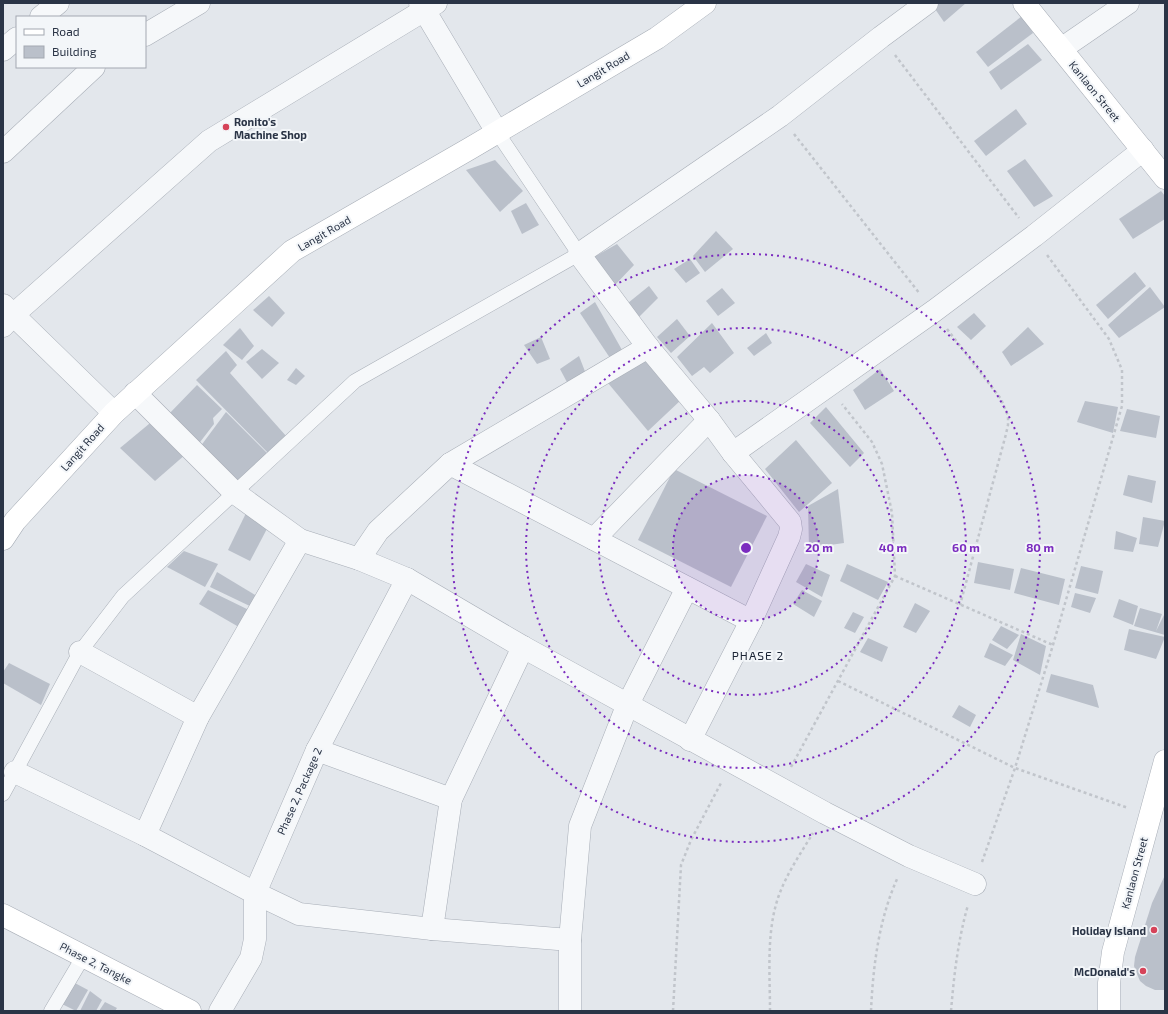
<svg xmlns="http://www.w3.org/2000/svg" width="1168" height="1014" font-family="'Exo 2',sans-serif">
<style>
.building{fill:#bac0ca}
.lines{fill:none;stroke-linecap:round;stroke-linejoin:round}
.lane-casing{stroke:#a8aeb7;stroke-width:15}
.street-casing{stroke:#a8aeb7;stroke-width:23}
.secondary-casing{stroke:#a8aeb7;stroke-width:23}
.path{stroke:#c1c5cb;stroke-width:2.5;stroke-dasharray:3 3;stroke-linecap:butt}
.lane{stroke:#f6f8fa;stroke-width:14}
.street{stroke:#f6f8fa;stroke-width:22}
.secondary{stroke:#fff;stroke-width:22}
.ring{fill:none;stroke:#7b2cbf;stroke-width:2;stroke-dasharray:2 4}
.poi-dot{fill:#d64359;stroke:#f3f6f9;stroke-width:1.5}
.labels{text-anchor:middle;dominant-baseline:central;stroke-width:4;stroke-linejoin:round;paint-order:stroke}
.street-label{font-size:11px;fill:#2a3446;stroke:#f3f6f9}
.poi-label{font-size:11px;font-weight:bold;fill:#2a3446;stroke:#f3f6f9;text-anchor:end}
.neighbourhood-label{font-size:12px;letter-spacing:1px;fill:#1c2536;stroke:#f3f6f9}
.centre{fill:#7b2cbf;stroke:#f3f6f9;stroke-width:2}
.ring-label{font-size:12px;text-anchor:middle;font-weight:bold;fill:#7b2cbf;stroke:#f3f6f9;stroke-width:4;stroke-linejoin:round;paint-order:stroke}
</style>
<rect width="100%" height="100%" fill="#e3e7ec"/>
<!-- building -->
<g class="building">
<polygon points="938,3 966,3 944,22 933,6"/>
<polygon points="1022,16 1033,33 988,67 976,52"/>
<polygon points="1028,44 1042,60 1001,90 989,72"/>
<polygon points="1016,109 1027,124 986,156 974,141"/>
<polygon points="1025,159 1053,196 1034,207 1007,171"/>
<polygon points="495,160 523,191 500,212 466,170"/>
<polygon points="1161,191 1165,196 1165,219 1133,239 1119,219"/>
<polygon points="526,203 539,225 522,234 511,211"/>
<polygon points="716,231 733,249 705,272 693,256"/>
<polygon points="617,244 634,265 615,285 594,257"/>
<polygon points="690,259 700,273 686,283 674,269"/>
<polygon points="1135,272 1146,286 1108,319 1096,305"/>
<polygon points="649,286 658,298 637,319 628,303"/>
<polygon points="1150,287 1165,307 1119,338 1108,325"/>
<polygon points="722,288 735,303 718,316 706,301"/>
<polygon points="269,296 285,313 272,327 253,310"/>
<polygon points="595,302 622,350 610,358 580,313"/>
<polygon points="974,313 986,326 971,340 957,327"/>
<polygon points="677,319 690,336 671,353 657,337"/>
<polygon points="712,323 734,353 710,373 704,367 692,376 677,357"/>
<polygon points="1028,327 1044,344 1011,366 1002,352"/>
<polygon points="240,328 254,346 242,360 223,345"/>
<polygon points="766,333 772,343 754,356 747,348"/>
<polygon points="541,337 550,359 537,364 524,345"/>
<polygon points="262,349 279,363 262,379 246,362"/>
<polygon points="226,351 237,365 230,373 287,437 271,456 196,380"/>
<polygon points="649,355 682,399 648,431 608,383"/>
<polygon points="579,356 586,374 569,386 560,369"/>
<polygon points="296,368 305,376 296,385 287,380"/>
<polygon points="880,369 894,391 865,410 853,390"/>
<polygon points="197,385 222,409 213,418 214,424 197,446 168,415"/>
<polygon points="1085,401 1118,407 1113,433 1077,422"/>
<polygon points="826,407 864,453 850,467 810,423"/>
<polygon points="1127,409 1160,416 1156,438 1120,431"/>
<polygon points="226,412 268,454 240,485 200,447"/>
<polygon points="155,419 186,454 155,481 120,448"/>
<polygon points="796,440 832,483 799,512 765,469"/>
<polygon points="674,469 767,516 731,587 638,540"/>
<polygon points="1128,475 1156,481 1152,503 1123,495"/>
<polygon points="838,489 844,543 809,548 808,506"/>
<polygon points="248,509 269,525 250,561 228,550"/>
<polygon points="1143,517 1165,521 1158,547 1139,544"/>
<polygon points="1116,531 1137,538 1133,552 1114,549"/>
<polygon points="184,551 218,564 205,587 167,567"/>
<polygon points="978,562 1014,569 1010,590 974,583"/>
<polygon points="806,564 830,575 822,597 796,582"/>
<polygon points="847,564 888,582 878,600 840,581"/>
<polygon points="1081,566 1103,571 1098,594 1075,588"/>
<polygon points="1021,568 1065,579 1059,605 1014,593"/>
<polygon points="217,572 260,598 256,609 210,587"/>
<polygon points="208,590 253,612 244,630 199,604"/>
<polygon points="802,590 822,601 814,617 793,604"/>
<polygon points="1075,593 1096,598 1090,613 1071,607"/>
<polygon points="1119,599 1138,606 1133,625 1113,617"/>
<polygon points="915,603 930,611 916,633 903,627"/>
<polygon points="1140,608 1162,614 1156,631 1164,615 1165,616 1165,635 1134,626"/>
<polygon points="853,612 864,617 855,633 844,628"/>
<polygon points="1001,626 1019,635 1007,649 992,640"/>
<polygon points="1129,629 1165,637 1156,659 1124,650"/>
<polygon points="1021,634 1046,646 1040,675 1013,660"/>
<polygon points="868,638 888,647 882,662 860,652"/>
<polygon points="990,643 1013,655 1005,666 984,657"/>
<polygon points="9,663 50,684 41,705 3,683 3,672"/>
<polygon points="1051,674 1093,685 1099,708 1046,692"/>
<polygon points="959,705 976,715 970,727 952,717"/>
<polygon points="1165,875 1165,990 1155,990 1146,986 1140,981 1137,974 1134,966 1135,957 1152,903"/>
<polygon points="73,982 88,990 76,1011 62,1004"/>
<polygon points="90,991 102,1000 96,1011 80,1011"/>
<polygon points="105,1002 117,1008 115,1011 99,1011"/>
</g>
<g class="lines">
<!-- lane casing -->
<g class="lane-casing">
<g id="lane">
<polyline points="3,794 80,652 123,596 355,381 579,254 497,132"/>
<polyline points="51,1011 83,957"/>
</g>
</g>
<!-- street casing -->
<g class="street-casing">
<g id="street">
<polyline points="420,3 497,132"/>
<polyline points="41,17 58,3"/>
<polyline points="145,35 199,3"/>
<polyline points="1061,49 1128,3"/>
<polyline points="3,50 17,38"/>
<polyline points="3,152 94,67"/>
<polyline points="3,305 114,413"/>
<polyline points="3,326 13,315 209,141 436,3"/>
<polyline points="135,393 235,493 300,540 359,559 407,579 523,647 825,813 909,856 975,884"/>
<polyline points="733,453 934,311 1034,236 1143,150"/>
<polyline points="450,464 751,621"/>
<polyline points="594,539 709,420"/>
<polyline points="359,559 378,531 450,464 648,347"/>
<polyline points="80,652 198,717"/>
<polyline points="690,740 751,621 789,537 791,529 790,522 733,453 709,420 648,347 579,254 780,116 881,37 927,3"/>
<polyline points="317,750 451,799"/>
<polyline points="15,772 145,835 255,893 299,914 432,929 570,940"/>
<polyline points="145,835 198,717 300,540"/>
<polyline points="432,929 451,799 523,647"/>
<polyline points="220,1011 251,958 255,939 255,893 317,750 407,579"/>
<polyline points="570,1011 570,940 580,826 627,706 687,588"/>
</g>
</g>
<!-- secondary casing -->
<g class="secondary-casing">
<g id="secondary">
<polyline points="1024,3 1165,178"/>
<polyline points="3,539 15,521 114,413 292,251 469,149 657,38 705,3"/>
<polyline points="3,915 190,1011"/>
<polyline points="1109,1011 1109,983 1113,952 1165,761"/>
</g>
</g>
<!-- path -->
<g class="path">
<polyline points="895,55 1019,218"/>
<polyline points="794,134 920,294"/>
<polyline points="947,329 1001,399 1008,416 1008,425 1006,434 960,605"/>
<polyline points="895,576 1053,645"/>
<polyline points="838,681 1015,768 1128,808"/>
<polyline points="791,767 895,576 892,513 882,464 872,442 842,404"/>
<polyline points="982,862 1015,768 1053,645 1122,406 1122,370 1109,339 1047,255"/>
<polyline points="673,1011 681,865 691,840 721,783"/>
<path d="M 770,1011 C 770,973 766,931 779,895 C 787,873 801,853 813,833"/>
<path d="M 871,1011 C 873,966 879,918 898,877"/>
<path d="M 951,1011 C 954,975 958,940 968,905"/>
</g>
<!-- lane -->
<use href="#lane" class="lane"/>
<!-- street -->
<use href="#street" class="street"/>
<!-- secondary -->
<use href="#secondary" class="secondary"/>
</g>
<!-- distance rings -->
<circle cx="746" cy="548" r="73" fill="#7b2cbf" fill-opacity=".12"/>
<g class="ring">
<circle cx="746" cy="548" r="73"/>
<circle cx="746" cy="548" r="147"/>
<circle cx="746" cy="548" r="220"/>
<circle cx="746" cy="548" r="294"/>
</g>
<!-- markers -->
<g class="poi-dot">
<circle cx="226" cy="127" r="4"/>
<circle cx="1154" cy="930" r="4"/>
<circle cx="1143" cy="971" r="4"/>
</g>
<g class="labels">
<!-- street labels -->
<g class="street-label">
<text transform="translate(603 69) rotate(-31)">Langit Road</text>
<text transform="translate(1095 91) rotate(51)">Kanlaon Street</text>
<text transform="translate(324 233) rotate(-30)">Langit Road</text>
<text transform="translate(82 447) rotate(-48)">Langit Road</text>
<text transform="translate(299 791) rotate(-66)">Phase 2, Package 2</text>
<text transform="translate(1134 873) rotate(-75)">Kanlaon Street</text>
<text transform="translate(96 963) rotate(27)">Phase 2, Tangke</text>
</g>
<!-- poi labels -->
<g class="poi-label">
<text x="234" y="121" text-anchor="start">Ronito's<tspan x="234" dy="13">Machine Shop</tspan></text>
<text x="1146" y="930">Holiday Island</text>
<text x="1135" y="971">McDonald's</text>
</g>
<!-- neighbourhood labels -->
<g class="neighbourhood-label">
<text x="758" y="655">PHASE 2</text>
</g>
</g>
<circle cx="746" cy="548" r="6" class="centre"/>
<g class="ring-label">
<text x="819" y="552">20 m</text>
<text x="893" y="552">40 m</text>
<text x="966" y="552">60 m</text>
<text x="1040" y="552">80 m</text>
</g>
<!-- border -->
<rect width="1168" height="1014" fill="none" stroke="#2a3446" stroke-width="8"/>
<!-- legend -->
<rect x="16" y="16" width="130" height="52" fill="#f3f6f9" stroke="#a3a8b1"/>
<rect x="24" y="29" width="20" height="6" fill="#ffffff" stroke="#a3a8b1"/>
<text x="52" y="36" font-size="12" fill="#2a3446">Road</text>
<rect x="24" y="46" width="20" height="12" fill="#bac0ca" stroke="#a3a8b1"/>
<text x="52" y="56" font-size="12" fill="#2a3446">Building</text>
</svg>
